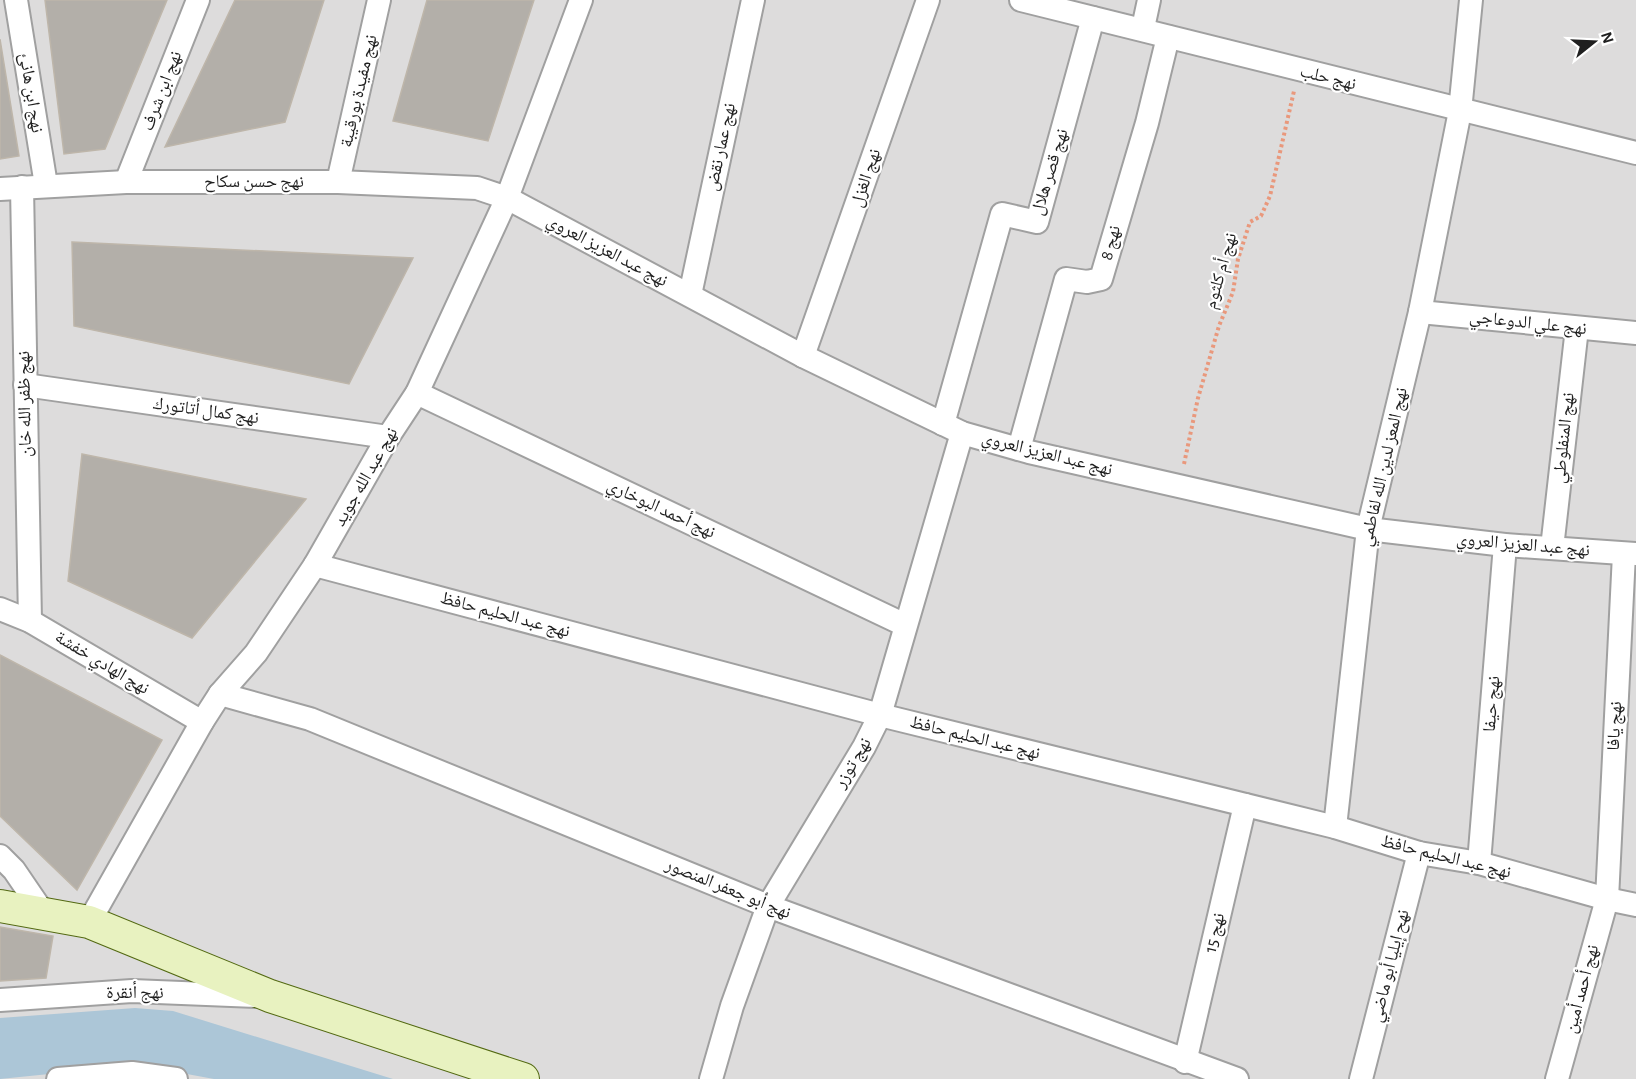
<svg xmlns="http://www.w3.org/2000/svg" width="1636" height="1079" font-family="'Alegreya Sans','Noto Naskh Arabic',sans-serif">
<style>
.residential{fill:#dddcdc}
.water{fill:#acc6d7}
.building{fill:#b3afa9;stroke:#beb6aa;stroke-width:1.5}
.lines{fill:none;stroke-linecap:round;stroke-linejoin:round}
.street-casing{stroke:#a0a0a0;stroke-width:26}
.secondary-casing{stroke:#536912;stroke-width:34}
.path{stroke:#e9987c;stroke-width:4;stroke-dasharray:3 3;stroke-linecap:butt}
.street{stroke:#fff;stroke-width:22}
.secondary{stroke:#e8f2c0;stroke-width:32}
.labels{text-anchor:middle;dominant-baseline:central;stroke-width:4.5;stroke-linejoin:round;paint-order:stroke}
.street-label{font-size:18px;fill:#1f1f1f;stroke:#fff}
</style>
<rect width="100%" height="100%" fill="#eeede6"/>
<!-- residential -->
<rect class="residential" x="0" y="0" width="1636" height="1079"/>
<!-- water -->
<polygon class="water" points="135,1008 173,1011 393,1079 214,1079 138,1065 0,1079 0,1018"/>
<!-- building -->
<g class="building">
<polygon points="45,0 167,0 105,149 64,154"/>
<polygon points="235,0 324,0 285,122 165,147"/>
<polygon points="427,0 534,0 488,141 393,121"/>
<polygon points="0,39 19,156 0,159"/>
<polygon points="72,242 413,258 349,384 74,326"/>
<polygon points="82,454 306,499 192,638 68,581"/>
<polygon points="0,655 162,740 77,890 0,816"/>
<polygon points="0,927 53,936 46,978 0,981"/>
</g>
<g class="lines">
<!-- street casing -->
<g class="street-casing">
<g id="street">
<polyline points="16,0 46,185"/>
<polyline points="1021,0 1636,153"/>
<polyline points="1143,28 1149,0"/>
<polyline points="126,182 198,0"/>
<polyline points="338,182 379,0"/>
<polyline points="22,187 30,621"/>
<polyline points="0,189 126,182 338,182 477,188 507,198 803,356 962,433 1029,452 1368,529 1505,545 1636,554"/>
<polyline points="690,295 753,0"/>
<polyline points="1420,312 1636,333"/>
<polyline points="803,356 928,0"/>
<polyline points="25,385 388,437"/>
<polyline points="417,393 905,625"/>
<polyline points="943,424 1002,214 1037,222 1093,18"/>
<polyline points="1019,449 1066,279 1087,282 1101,279 1147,123 1168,37"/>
<polyline points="1552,548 1577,328"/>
<polyline points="315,565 880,715 1335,827 1419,853 1479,863 1607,899 1636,905"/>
<polyline points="0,609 30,621 202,722"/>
<polyline points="220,694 310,719 768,906 1237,1079"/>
<polyline points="1335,827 1368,529 1420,312 1460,111 1471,0"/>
<polyline points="0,856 14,870 44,914"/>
<polyline points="1479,863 1505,545"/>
<polyline points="89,922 202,722 220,694 256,653 315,565 388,437 417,393 507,198 581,0"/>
<polyline points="0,1000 132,991 256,996"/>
<polyline points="1185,1062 1245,805"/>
<polyline points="58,1079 132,1073 176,1079"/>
<polyline points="711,1079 732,1006 768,906 864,747 880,715 962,433"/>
<polyline points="1361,1079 1419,853"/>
<polyline points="1557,1079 1607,899 1624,554"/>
</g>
</g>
<!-- secondary casing -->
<g class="secondary-casing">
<polyline id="secondary" points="0,906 89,922 270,996 523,1079"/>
</g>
<!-- path -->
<polyline class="path" points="1184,464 1198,398 1219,326 1233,292 1238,259 1250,222 1261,216 1270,196 1294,91"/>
<!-- street -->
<use href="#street" class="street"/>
<!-- secondary -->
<use href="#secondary" class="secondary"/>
</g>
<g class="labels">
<!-- street labels -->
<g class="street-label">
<text transform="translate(1328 78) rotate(14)">نهج حلب</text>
<text transform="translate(162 91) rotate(-69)">نهج ابن شرف</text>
<text transform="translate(359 91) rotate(-77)">نهج مفيدة بورقيبة</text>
<text transform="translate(31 93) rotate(81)">نهج ابن هانئ</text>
<text transform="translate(721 147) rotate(-78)">نهج عمار نقض</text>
<text transform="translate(1050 172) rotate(-73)">نهج قصر هلال</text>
<text transform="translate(866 178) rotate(-71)">نهج الغزل</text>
<text x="254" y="182">نهج حسن سكاح</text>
<text transform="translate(1111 243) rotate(-75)">نهج 8</text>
<text transform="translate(607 251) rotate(28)">نهج عبد العزيز العروي</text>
<text transform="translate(1221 271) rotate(-74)">نهج أم كلثوم</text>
<text transform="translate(1528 323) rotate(6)">نهج علي الدوعاجي</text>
<text transform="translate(25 404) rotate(-91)">نهج ظفر الله خان</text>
<text transform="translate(206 411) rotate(8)">نهج كمال أتاتورك</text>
<text transform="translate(1564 438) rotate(-84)">نهج المنفلوطي</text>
<text transform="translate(1047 454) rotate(14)">نهج عبد العزيز العروي</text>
<text transform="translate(1384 467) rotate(-77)">نهج المعز لدين الله لفاطمي</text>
<text transform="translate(366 477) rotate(-60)">نهج عبد الله جويد</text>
<text transform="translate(661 509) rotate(25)">نهج أحمد البوخاري</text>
<text transform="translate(1523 545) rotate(5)">نهج عبد العزيز العروي</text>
<text transform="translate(505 615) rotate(15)">نهج عبد الحليم حافظ</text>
<text transform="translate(102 663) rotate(31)">نهج الهادي خفشة</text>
<text transform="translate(1492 704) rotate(-85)">نهج حيفا</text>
<text transform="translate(1615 726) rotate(-87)">نهج يافا</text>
<text transform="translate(975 738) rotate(14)">نهج عبد الحليم حافظ</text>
<text transform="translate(853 763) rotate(-59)">نهج توزر</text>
<text transform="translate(1446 857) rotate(14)">نهج عبد الحليم حافظ</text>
<text transform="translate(728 889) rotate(22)">نهج أبو جعفر المنصور</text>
<text transform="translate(1215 933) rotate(-77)">نهج 15</text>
<text transform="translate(1390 966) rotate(-76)">نهح إيليا أبو ماضي</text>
<text transform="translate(1582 989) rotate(-75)">نهج أحمد أمين</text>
<text x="135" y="993">نهج أنقرة</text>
</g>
</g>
<!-- north arrow -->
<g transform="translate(1594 42) rotate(72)" stroke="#ffffff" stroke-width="4.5" paint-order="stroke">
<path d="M0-4.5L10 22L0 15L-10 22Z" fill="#1f1f1f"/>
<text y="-9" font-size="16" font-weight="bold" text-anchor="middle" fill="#1f1f1f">N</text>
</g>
</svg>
